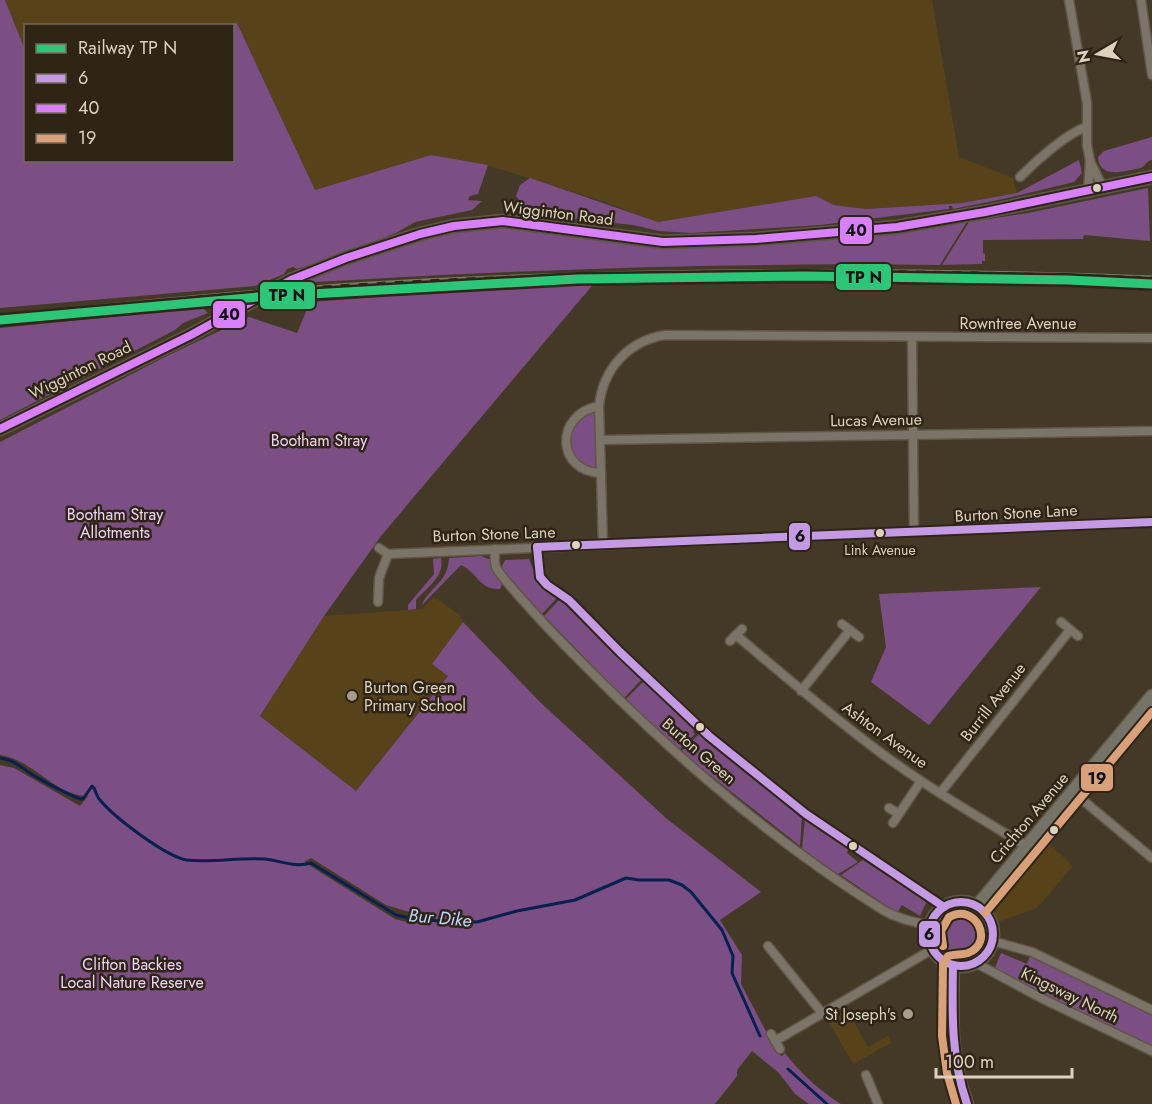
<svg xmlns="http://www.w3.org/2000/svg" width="1152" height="1104" font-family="Jost,sans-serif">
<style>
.built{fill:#57421a}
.green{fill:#7b4f83;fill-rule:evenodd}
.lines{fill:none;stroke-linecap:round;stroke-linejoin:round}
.stream{stroke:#062050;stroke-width:3}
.street-casing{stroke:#5f5646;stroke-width:11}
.secondary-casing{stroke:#5f5646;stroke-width:15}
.street{stroke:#7c7468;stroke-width:8}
.secondary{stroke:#757367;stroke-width:12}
.rail-casing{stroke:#7f766a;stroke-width:5}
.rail{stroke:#2e2517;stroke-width:3;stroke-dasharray:9;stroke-linecap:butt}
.bus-1-casing{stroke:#2e2517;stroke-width:12}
.bus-2-casing{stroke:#2e2517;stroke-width:12}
.bus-3-casing{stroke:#2e2517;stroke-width:12}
.bus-1{stroke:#c59ae4;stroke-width:8}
.bus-2{stroke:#d880ff;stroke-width:8}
.bus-3{stroke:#d9a179;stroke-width:8}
.rail-1-casing{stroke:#2e2517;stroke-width:14}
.rail-1{stroke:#2dc577;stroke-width:9}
.bus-dot{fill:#ded2bf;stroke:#2e2517;stroke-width:2}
.poi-dot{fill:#a89c8a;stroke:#2e2517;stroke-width:2}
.labels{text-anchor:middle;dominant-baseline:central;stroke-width:5;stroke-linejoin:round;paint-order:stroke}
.bus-label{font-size:14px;fill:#ded2bf;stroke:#2e2517}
.street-label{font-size:16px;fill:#ded2bf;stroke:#2e2517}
.park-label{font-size:16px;fill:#f1d1fa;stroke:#2e2517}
.poi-label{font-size:16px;fill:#ded2bf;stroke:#2e2517;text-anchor:start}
.water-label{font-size:18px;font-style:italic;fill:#bad5ff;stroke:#2e2517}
.line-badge{stroke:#2e2517;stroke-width:2}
.pale-badge-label{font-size:16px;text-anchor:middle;font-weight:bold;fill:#111}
</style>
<rect width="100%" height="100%" fill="#443927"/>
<!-- built -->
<g class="built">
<polygon points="5,0 932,0 959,157 1013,178 1017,193 962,203 866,209 834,205 816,196 658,222 605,202 490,166 431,155 315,190 237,23 228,26 26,26 25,50"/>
<polygon points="434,597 460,615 463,622 432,664 448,675 356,791 260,716 324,616 422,609"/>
<polygon points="1046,841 1073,866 1037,908 998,922 992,907 994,899"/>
<polygon points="848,1011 868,1047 888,1036 891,1043 853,1064 829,1022"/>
</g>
<!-- green -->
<g class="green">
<polygon points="0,0 5,0 25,50 26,160 232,160 232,26 228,25 237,23 315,190 431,155 488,165 478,194 470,196 468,200 482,201 472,210 415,222 396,233 317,263 297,269 293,267 287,269 284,274 255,286 0,308"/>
<path d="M 1152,137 L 1152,160 C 1146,161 1146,165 1141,168 C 1138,169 1134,169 1131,170 C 1117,173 1099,176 1098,157 L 1104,151 Z"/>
<polygon points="1079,160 1082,173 1074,182 1003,199 953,209 952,206 949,206 949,209 820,225 692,233 659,231 633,225 556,217 526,210 516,196 520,185 530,178 658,222 816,196 834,205 866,209 962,203 1017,193"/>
<polygon points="1148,188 1150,241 1084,235 1083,239 983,240 983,253 985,254 985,261 982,261 982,264 942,265 969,222 1028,213"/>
<path d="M 968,220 L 940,265 C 726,262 513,270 299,283 C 348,266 403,242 453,232 C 472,228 493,228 513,228 L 743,244 L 829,239 Z"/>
<path d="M 596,281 L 381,536 L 324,616 L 260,716 L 356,791 L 448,676 L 432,664 L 463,622 L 540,702 L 667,819 L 761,892 L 720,920 L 742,955 L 741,984 L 778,1054 L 782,1056 L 785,1053 C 800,1073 820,1091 841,1104 L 809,1104 L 795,1094 L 779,1073 L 752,1051 L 737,1070 L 737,1076 L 715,1104 L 0,1104 L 0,765 L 14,768 L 80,806 L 88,796 C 55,796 34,760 0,755 L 0,442 L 167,356 L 249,317 L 297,333 L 310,302 ZM 311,858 L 386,905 L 429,918 L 410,923 L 395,919 L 304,862 Z"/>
<polygon points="203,308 208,313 183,323 175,330 0,420 0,328"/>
<path d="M 595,412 L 597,469 L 590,468 L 573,455 C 568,433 571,419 595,412 Z"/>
<path d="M 481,556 L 491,560 L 503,582 L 500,589 C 479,590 477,572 461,565 L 422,605 C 430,586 448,583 449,558 Z"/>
<path d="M 441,558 C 445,577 427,587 416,600 L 416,609 L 408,610 L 408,605 L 434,574 L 433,559 Z"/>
<polygon points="529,559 539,584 557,598 542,614 503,570 502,566 505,560"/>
<polygon points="1041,587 929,725 871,682 886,647 879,594"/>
<polygon points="560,599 641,680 624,698 544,616"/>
<polygon points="643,682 694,730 693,732 695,734 679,750 625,700"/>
<polygon points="699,734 802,817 800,846 681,752"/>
<polygon points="805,819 848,849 847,853 858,862 838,874 802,849"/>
<polygon points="863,860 927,901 920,916 902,905 897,913 841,875"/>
<circle cx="960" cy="934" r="24"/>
<polygon points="1001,953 1027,964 1030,956 1152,1014 1152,1046 994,970"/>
</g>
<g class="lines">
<!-- stream -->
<g class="stream">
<path d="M 0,758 C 19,762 18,766 33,775 C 48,784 63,792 80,799 L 83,799 L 92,786 L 94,788 C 96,792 97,797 100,800 C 114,817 166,857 187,860 C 213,863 239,857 265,859 C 282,861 295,868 311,863 L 396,915 L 418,920 L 477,922 L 517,911 L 575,900 L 626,878 L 639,880 L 669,880 L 682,885 L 691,892 L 722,930 L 733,956 L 732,973 L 760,1036"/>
<polyline points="788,1069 827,1104"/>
</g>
<!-- street casing -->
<g class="street-casing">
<g id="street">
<polyline points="1069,0 1087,103 1087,145 1090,161 1088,191"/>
<polyline points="1141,0 1152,75"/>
<polyline points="1090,161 1103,188"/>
<path d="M 1020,177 C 1036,161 1066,134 1086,127"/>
<polyline points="912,337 914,532"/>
<path d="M 599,406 C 553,415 557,472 601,473"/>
<polyline points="600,440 1152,431"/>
<path d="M 603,545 L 599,406 C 603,369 628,341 665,335 L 1152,338"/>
<polyline points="537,547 540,577 547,585 569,600 620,652 709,736 806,814 944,907"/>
<polyline points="379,548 388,554 1152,522"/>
<path d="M 495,549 C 495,554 494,562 496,567 C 499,576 540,619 549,629 C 650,734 759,833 883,910 C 898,919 915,922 931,926"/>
<polyline points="378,602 379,578 388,554"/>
<polyline points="1061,622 1078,636"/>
<polyline points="842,624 859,637"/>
<path d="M 736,635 C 783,675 831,716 881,753 C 927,787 977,816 1026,846"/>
<polyline points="730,641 742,629"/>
<polyline points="801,691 850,630"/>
<polyline points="941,792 1070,630"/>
<polyline points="1073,792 1152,858"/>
<polyline points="889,808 899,814"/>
<polyline points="893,823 921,781"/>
<polyline points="992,941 1032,952 1152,1010"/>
<polyline points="768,946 822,1013"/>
<polyline points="976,963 1043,999 1152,1051"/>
<polyline points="771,1034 780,1049"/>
<polyline points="775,1041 933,949"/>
<polyline points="866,1075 878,1104"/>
</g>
</g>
<!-- secondary casing -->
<g class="secondary-casing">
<g id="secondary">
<polyline points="0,429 191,335 291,280 346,258 420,234 454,226 503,221 663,242 756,239 897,227 985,212 1152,177"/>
<circle cx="961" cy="934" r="32"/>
<polyline points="977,906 1152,696"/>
<path d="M 953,965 C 952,1013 949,1059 967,1104"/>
</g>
</g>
<!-- street -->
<use href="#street" class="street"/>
<!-- secondary -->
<use href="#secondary" class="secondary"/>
<!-- rail casing -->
<g class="rail-casing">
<path id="rail" d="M 0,316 C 123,305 246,291 370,284 C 630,269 891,268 1152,278"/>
</g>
<!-- rail -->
<use href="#rail" class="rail"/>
<!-- bus-1 casing -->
<g class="bus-1-casing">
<g id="bus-1">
<polyline points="537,547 1152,522"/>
<polyline points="537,547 540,577 547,585 569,600 620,652 709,736 806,814 944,907"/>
<circle cx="961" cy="934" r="32"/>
<path d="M 953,965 C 952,1013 951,1058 967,1104"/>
</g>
</g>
<!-- bus-2 casing -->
<g class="bus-2-casing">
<polyline id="bus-2" points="0,429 191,335 291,280 346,258 420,234 454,226 503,221 663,242 756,239 897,227 985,212 1152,177"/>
</g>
<!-- bus-3 casing -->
<g class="bus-3-casing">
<g id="bus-3">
<polyline points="985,913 1152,712"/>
<path d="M 943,946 L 941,931 L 949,917 C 976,902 995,943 968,953 C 962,955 955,954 948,956 L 943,964 L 942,1036 L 947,1073 L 956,1104"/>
</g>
</g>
<!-- bus-1 -->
<use href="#bus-1" class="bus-1"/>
<!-- bus-2 -->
<use href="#bus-2" class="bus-2"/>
<!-- bus-3 -->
<use href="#bus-3" class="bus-3"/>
<!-- rail-1 casing -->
<g class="rail-1-casing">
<polyline id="rail-1" points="0,320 258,297 577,279 804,276 1068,280 1152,284"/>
</g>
<!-- rail-1 -->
<use href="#rail-1" class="rail-1"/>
</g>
<!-- markers -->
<g class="bus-dot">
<circle cx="1097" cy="188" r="5"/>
<circle cx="880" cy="533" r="5"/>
<circle cx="576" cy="545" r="5"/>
<circle cx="700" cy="727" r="5"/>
<circle cx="1054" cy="830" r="5"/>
<circle cx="853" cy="846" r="5"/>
</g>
<g class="poi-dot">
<circle cx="352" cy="696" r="6"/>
<circle cx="908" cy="1014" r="6"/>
</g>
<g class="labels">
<!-- bus labels -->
<g class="bus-label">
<text x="880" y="550">Link Avenue</text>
</g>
<!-- street labels -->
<g class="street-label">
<text transform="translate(558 213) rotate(7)">Wigginton Road</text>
<text x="1018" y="323">Rowntree Avenue</text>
<text transform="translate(80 370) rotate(-26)">Wigginton Road</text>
<text transform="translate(876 420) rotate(-1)">Lucas Avenue</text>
<text transform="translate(1016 513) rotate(-3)">Burton Stone Lane</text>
<text transform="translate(494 534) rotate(-2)">Burton Stone Lane</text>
<text transform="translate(993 702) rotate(-52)">Burrill Avenue</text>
<text transform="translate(885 735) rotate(36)">Ashton Avenue</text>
<text transform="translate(699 751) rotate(41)">Burton Green</text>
<text transform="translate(1029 818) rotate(-50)">Crichton Avenue</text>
<text transform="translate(1070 995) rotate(26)">Kingsway North</text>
</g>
<!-- park labels -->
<g class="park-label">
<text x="319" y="440">Bootham Stray</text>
<text x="115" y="514">Bootham Stray<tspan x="115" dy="18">Allotments</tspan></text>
<text x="132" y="964">Clifton Backies<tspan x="132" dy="18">Local Nature Reserve</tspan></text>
</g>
<!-- poi labels -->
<g class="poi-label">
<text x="364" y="687">Burton Green<tspan x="364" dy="18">Primary School</tspan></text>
<text x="896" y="1014" text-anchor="end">St Joseph's</text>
</g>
<!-- water labels -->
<g class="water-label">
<text transform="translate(440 918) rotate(5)">Bur Dike</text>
</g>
</g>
<g class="line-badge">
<rect x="839" y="216" width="34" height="29" rx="6" fill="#d880ff"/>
<rect x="835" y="263" width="57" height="28" rx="6" fill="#2dc577"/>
<rect x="259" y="281" width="57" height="29" rx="6" fill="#2dc577"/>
<rect x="212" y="300" width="34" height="29" rx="6" fill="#d880ff"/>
<rect x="788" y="522" width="23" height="29" rx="6" fill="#c59ae4"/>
<rect x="1080" y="763" width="34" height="29" rx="6" fill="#d9a179"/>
<rect x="918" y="920" width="23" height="28" rx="6" fill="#c59ae4"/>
</g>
<g class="pale-badge-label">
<text x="856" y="236">40</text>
<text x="864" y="283">TP N</text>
<text x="287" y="301">TP N</text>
<text x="229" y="320">40</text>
<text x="800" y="542">6</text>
<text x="1097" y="784">19</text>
<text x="929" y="940">6</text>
</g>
<!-- legend -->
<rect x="24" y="24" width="210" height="138" fill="#2e2517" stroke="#746a5a" stroke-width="1.5"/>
<rect x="36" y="44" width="30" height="9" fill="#2dc577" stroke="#746a5a" stroke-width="1.5"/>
<text x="78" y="54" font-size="18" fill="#ded2bf">Railway TP N</text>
<rect x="36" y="74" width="30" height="9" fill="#c59ae4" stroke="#746a5a" stroke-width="1.5"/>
<text x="78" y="84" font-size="18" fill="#ded2bf">6</text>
<rect x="36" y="104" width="30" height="9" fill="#d880ff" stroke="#746a5a" stroke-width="1.5"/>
<text x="78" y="114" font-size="18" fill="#ded2bf">40</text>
<rect x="36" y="134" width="30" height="9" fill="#d9a179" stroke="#746a5a" stroke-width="1.5"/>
<text x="78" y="144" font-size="18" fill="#ded2bf">19</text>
<!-- north arrow -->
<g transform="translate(1098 54) rotate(260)" stroke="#2e2517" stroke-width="4.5" paint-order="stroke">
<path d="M0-4.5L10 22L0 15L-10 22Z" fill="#ded2bf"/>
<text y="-9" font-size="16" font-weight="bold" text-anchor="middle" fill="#ded2bf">N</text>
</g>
<!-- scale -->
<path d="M936 1068v9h136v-9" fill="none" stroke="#ded2bf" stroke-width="3"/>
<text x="945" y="1068" font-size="18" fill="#ded2bf" stroke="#2e2517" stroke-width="4.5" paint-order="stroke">100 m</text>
</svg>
